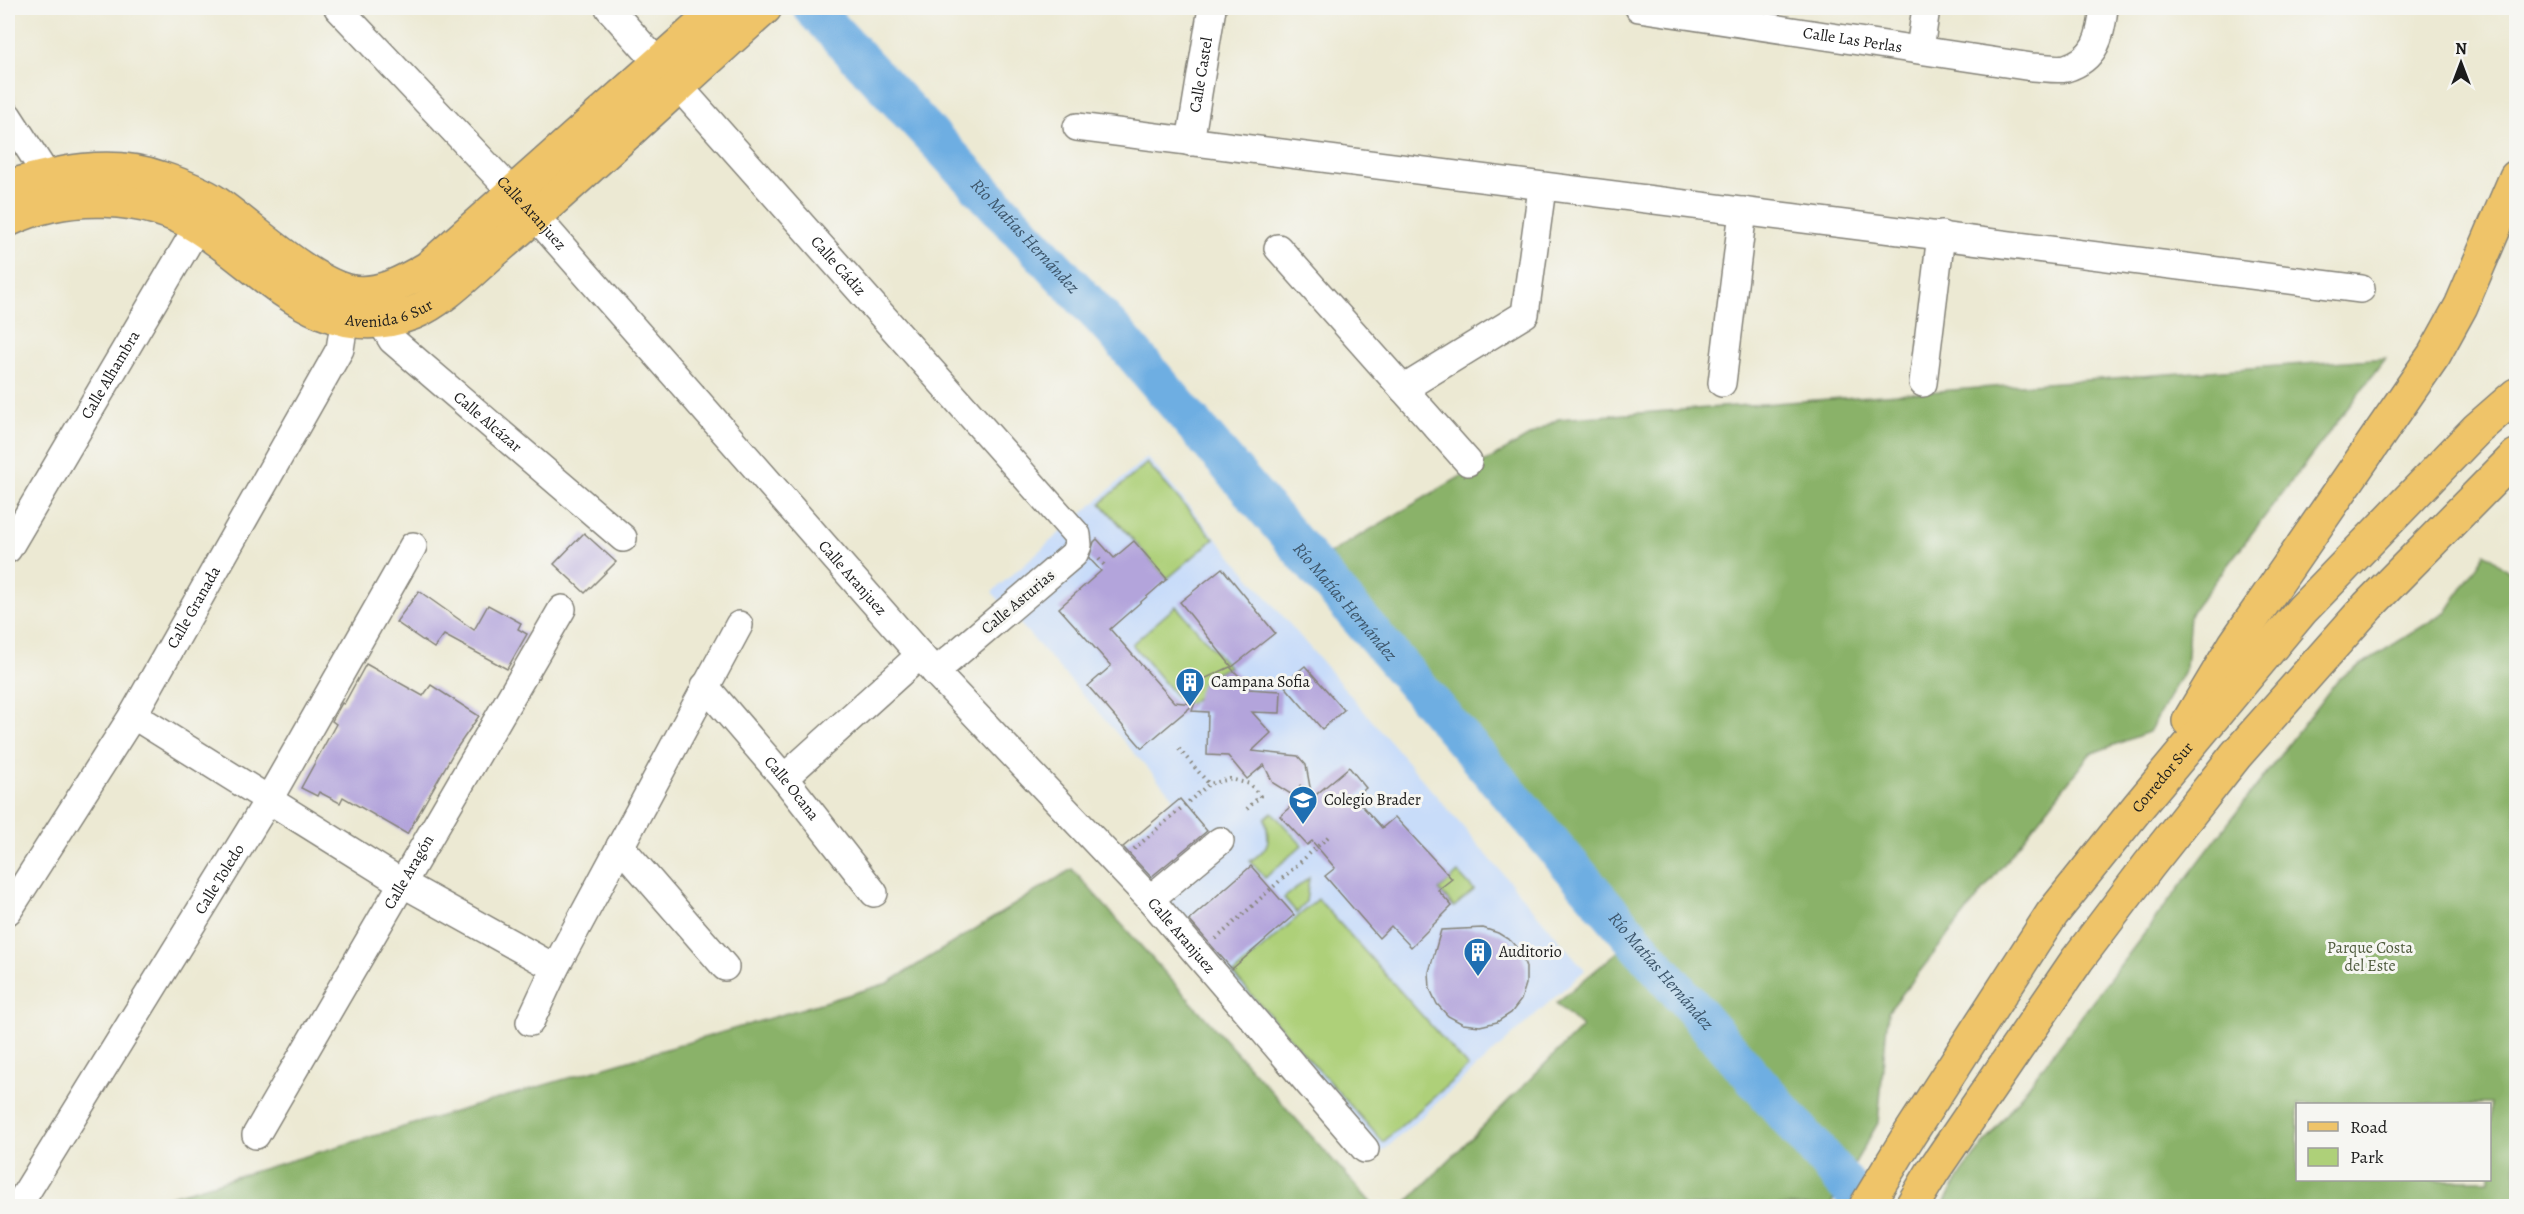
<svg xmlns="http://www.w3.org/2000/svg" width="2524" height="1214" font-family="Alegreya,serif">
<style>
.built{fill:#c8dcf9}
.green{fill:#aed079;stroke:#65764a;stroke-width:1.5}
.forest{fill:#8ab269;stroke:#536742;stroke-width:1.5;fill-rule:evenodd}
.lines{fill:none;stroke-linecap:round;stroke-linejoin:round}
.river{stroke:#6eaee2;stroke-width:39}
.building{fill:#b3a4db}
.minor-casing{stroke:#848278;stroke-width:30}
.major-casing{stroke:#848278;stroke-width:36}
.highway-casing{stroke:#848278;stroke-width:36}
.path{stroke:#848278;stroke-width:4;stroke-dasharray:1.5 4.5;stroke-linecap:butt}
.minor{stroke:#fff;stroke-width:27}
.major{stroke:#efc469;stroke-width:33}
.highway{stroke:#efc469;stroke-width:33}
.labels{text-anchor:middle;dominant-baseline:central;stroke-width:6;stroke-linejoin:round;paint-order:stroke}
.street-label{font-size:16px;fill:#1c1c1c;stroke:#f6f6f2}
.poi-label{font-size:16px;fill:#1c1c1c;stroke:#f6f6f2;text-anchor:start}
.park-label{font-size:16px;fill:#4f5b3d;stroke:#f6f6f2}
.water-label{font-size:18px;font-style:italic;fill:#3d566b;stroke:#f6f6f2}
</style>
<rect width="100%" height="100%" fill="#f6f6f2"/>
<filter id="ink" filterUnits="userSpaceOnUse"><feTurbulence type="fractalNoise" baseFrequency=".0167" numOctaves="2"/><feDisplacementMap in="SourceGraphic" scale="12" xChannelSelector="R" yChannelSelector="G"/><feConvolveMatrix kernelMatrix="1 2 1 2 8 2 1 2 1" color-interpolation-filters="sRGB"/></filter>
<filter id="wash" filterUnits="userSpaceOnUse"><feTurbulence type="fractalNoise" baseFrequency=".008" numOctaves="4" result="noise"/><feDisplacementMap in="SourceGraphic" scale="24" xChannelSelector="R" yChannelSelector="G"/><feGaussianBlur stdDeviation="1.35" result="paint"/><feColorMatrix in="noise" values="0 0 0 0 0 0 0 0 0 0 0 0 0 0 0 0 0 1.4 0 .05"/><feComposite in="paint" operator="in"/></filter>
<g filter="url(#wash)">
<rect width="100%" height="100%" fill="#ece9d3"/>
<!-- built -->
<polygon class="built" points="1147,457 1585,970 1382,1152 1113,852 1174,798 992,592"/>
<!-- green -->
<g class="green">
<polygon points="1147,463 1214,539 1167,579 1101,503"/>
<polygon points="1176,606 1229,667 1206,678 1199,696 1185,707 1132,644"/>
<path d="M 1272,812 L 1302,845 L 1265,878 L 1250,861 C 1271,848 1270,841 1265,818 Z"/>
<polygon points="1458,873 1474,890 1454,907 1439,890"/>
<polygon points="1309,878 1306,902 1297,913 1284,898"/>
<polygon points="1318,899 1468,1067 1383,1142 1233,974"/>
</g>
<!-- forest -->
<g class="forest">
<polygon points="2386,358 2190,614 2186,667 2149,732 2090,754 1888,1012 1878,1123 1830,1206 1403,1206 1582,1027 1556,1003 1638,935 1317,561 1558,419"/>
<path d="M 2485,553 L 2512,574 L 2516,571 L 2516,1206 L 1942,1206 L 1962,1173 L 2338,679 L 2447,611 ZM 2298,1104 L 2490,1104 L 2490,1180 L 2298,1180 Z"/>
<polygon points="1072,869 1374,1206 138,1206 888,983"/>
</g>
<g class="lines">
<!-- river -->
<path class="river" id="s1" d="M 812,8 L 1115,332 L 1629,934 L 1865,1206"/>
</g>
<g id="blocks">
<!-- building -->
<g class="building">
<polygon points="584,533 616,562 585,593 554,564"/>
<polygon points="1097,539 1114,558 1134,541 1167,579 1110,629 1174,702 1194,704 1142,748 1088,686 1111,666 1059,608 1101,571 1089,558 1094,542"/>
<polygon points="1222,568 1275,633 1232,667 1180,602"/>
<polygon points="419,591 474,630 488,605 521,623 518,629 527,634 507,669 444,635 434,648 396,622"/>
<polygon points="366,664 423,696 431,685 479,716 454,752 407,834 343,797 340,803 319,792 317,796 301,788 336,724 332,721 342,703 344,704"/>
<polygon points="1305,666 1344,710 1322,729 1283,684"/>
<polygon points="1230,667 1245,682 1248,689 1281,691 1280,713 1252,712 1271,733 1252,751 1298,756 1306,765 1312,798 1349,767 1366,788 1355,798 1382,828 1395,817 1452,879 1438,890 1452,906 1411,947 1391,926 1379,938 1325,876 1335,868 1312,841 1307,845 1280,816 1299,799 1273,783 1264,765 1247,779 1228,756 1207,755 1208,712 1192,711 1201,685 1206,678"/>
<polygon points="1180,799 1207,831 1151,877 1123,847"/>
<polygon points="1251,866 1294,915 1232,969 1189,920"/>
<polygon points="1483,928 1498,933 1511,941 1521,953 1526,967 1526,984 1521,1000 1511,1013 1497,1022 1480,1026 1463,1024 1448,1016 1437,1004 1430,989 1429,972 1441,930"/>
</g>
</g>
</g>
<g filter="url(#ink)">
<use href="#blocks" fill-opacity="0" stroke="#848278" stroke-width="1.5"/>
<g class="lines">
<!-- minor casing -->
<g class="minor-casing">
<g id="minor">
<path id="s2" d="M 338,8 L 535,216 L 935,672 L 1150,899 L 1365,1149"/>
<path id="s3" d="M 609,8 L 1077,535 L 1078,545 L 1074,554 L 935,672"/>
<path id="s4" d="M 1639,8 L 2032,67 C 2042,67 2056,70 2066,68 C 2096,59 2101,36 2104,8"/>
<polyline points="1920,49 1926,8"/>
<polyline points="8,116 47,176 50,196"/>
<path d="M 1077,127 C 1505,183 1933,234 2361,289"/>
<path id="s5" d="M 1190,142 L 1212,8"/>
<polyline points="1278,248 1468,462"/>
<path id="s6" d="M 380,301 L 381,322 L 392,340 L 623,538"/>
<polyline points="1722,383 1743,211"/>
<polyline points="1923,383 1941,235"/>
<polyline points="1403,389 1525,314 1542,188"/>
<path id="s7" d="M 8,549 L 208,209"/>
<path id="s8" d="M 705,686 L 784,778 L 874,893"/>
<polyline points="133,715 402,883 555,968"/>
<polyline points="784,778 920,655"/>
<polyline points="620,846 725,967"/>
<polyline points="1150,899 1220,841"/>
<path id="s9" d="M 8,911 L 133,715 L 340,349 L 348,299"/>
<polyline points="530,1022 555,968 739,625"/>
<path id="s10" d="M 256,1135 L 562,609"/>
<path id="s11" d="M 18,1206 L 269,799 L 413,546"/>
</g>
</g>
<!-- major casing -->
<g class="major-casing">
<g id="major">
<path d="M 8,187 C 56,173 111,160 160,178 C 178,184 200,192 215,202 C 251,227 307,281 347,291 C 377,298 404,282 428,268 L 720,8"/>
<path id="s12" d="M 8,220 C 66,192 145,193 200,228 C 268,272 324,348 413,313 C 443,301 475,267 500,246 C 591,169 676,87 765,8"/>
</g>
</g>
<!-- highway casing -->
<g class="highway-casing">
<g id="highway">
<polyline points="2189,721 2235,644 2434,355 2461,306 2516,177"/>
<path id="s13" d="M 1866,1206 L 1906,1140 L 2052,914 L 2138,807 L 2302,610 L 2477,429 L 2516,395"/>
<polyline points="1912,1206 1933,1171 2077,960 2149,865 2236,755 2368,606 2516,456"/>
</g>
</g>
<!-- path -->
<g class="path">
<polyline points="1099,559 1106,567"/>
<polyline points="1179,749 1209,784"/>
<polyline points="1299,786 1306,789"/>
<polyline points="1134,849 1209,784 1230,779 1250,784 1260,796 1247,809"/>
<polyline points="1216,939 1330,835"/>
</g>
<!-- minor -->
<use href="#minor" class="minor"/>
<!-- major -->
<use href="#major" class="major"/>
<!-- highway -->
<use href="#highway" class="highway"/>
</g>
</g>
<!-- icons -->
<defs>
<g id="building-pin" transform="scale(1.5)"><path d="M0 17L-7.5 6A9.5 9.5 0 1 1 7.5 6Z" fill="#1f6fb2" stroke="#f6f6f2"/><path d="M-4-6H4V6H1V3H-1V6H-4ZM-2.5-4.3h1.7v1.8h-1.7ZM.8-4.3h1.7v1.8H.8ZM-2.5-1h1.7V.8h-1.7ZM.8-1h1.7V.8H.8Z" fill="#fff"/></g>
<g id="school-pin" transform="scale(1.5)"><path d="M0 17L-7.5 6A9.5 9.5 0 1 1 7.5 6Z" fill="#1f6fb2" stroke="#f6f6f2"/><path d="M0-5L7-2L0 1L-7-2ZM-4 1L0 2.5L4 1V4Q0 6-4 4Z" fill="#fff"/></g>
</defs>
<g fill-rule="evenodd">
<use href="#building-pin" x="1190" y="682"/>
<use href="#school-pin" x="1303" y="800"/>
<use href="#building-pin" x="1478" y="952"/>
</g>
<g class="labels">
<!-- street labels -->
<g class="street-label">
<text stroke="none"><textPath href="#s4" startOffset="216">Calle Las Perlas</textPath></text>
<text stroke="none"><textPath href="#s5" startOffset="68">Calle Castel</textPath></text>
<text stroke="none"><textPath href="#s2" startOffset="282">Calle Aranjuez</textPath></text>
<text stroke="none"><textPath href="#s3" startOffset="345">Calle Cádiz</textPath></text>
<text stroke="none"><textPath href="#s12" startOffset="418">Avenida 6 Sur</textPath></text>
<text stroke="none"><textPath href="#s7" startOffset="202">Calle Alhambra</textPath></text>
<text stroke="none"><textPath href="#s6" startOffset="168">Calle Alcázar</textPath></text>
<text stroke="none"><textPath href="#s2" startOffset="768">Calle Aranjuez</textPath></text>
<text transform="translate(1018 602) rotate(-40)">Calle Asturias</text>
<text stroke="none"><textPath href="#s9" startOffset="356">Calle Granada</textPath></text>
<text stroke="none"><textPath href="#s13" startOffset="522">Corredor Sur</textPath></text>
<text stroke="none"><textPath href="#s8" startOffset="134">Calle Ocana</textPath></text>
<text stroke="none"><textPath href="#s10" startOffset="304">Calle Aragón</textPath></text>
<text stroke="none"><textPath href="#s11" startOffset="384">Calle Toledo</textPath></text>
<text stroke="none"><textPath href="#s2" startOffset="1254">Calle Aranjuez</textPath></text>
</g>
<!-- poi labels -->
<g class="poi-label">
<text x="1211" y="682">Campana Sofia</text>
<text x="1324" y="800">Colegio Brader</text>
<text x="1499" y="952">Auditorio</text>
</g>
<!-- park labels -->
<g class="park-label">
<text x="2370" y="948">Parque Costa<tspan x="2370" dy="18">del Este</tspan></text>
</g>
<!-- water labels -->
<g class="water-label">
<text stroke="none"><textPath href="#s1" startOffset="312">Río Matías Hernández</textPath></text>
<text stroke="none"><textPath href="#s1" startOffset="798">Río Matías Hernández</textPath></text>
<text stroke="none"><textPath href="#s1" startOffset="1284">Río Matías Hernández</textPath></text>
</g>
</g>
<!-- margin -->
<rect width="2524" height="1214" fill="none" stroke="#f6f6f2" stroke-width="30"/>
<!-- legend -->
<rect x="2296" y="1103" width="195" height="78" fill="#f6f6f2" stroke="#9f9f9c" stroke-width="1.5"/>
<rect x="2308" y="1122" width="30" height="9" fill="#efc469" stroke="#9f9f9c" stroke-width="1.5"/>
<text x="2350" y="1133" font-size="18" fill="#1c1c1c">Road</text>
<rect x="2308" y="1148" width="30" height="18" fill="#aed079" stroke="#9f9f9c" stroke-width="1.5"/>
<text x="2350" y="1163" font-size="18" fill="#1c1c1c">Park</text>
<!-- north arrow -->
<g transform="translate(2461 63)" stroke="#f6f6f2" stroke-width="4.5" paint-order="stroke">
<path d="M0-4.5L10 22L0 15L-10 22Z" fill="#1c1c1c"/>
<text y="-9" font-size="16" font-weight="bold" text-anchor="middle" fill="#1c1c1c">N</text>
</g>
</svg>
